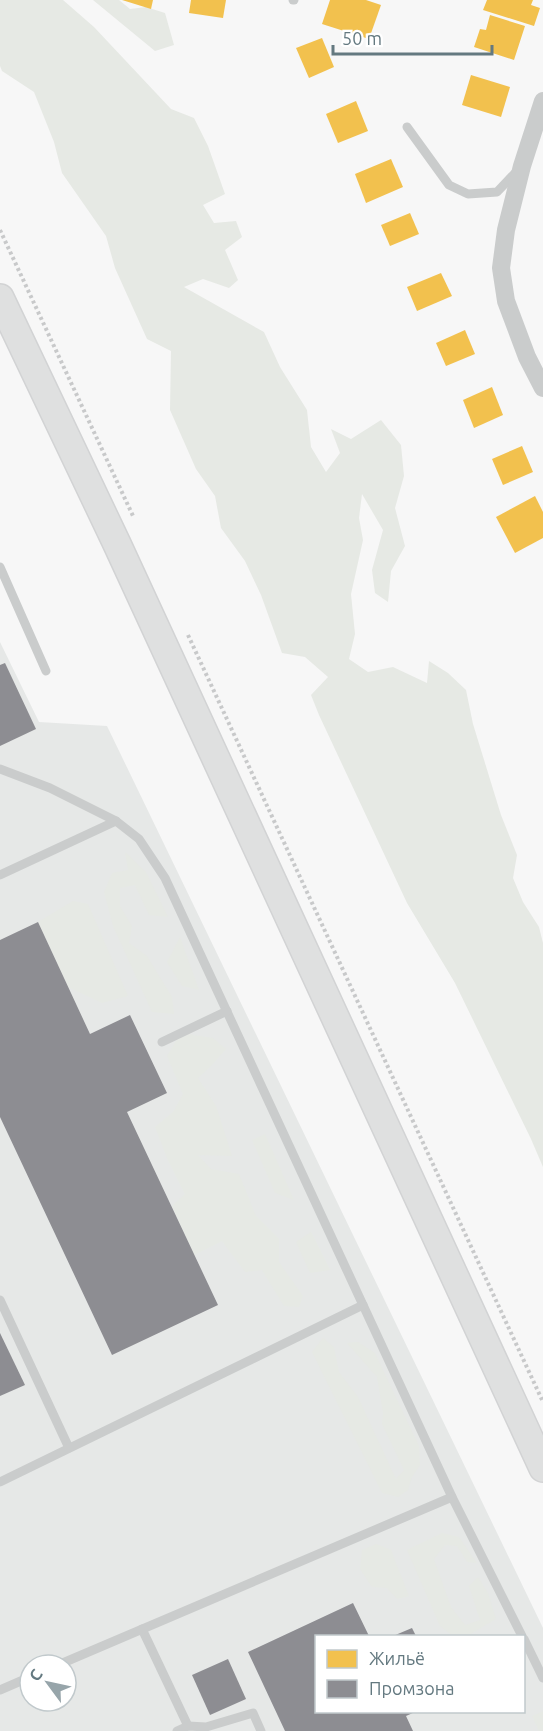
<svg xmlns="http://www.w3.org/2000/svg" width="543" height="1731" font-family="Ubuntu,sans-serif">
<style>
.built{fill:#e6e8e7;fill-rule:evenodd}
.green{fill:#e6e9e4}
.homes{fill:#f2c14e}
.industry{fill:#8d8d92}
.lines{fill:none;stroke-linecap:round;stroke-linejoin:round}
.secondary-casing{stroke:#d2d3d4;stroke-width:30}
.path{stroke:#c8c9ca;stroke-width:4;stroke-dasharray:3 3;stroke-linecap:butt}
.lane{stroke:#cacccc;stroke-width:9}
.street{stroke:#cacccc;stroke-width:18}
.secondary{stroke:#dfe0e0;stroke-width:27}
</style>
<rect width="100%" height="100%" fill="#f7f7f7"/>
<!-- built -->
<path class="built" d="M 0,642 L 39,722 L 107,726 L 543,1628 L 543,1731 L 0,1731 ZM 316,1636 L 524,1636 L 524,1712 L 316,1712 ZM 30,1665 L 66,1665 L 66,1701 L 30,1701 Z"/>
<!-- green -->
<g class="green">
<polygon points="0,0 63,0 94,27 171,109 194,118 208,146 225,194 203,205 214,223 236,221 242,237 225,250 238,280 229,288 203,279 184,287 264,332 280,367 307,410 311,447 326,472 340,453 331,429 351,439 381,420 401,445 404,476 395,508 405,546 391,571 388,602 375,593 372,570 383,530 362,494 359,518 363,540 351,594 355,634 349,659 368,672 393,667 427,683 429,661 448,673 466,690 473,724 501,815 517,855 513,878 523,902 539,927 543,943 543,1167 531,1139 455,983 407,903 319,715 311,695 328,677 305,657 282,653 261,595 245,561 221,528 215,496 196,469 170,410 171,351 147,339 115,268 106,236 62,173 54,142 34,92 2,71 0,66"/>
<polygon points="93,0 119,0 130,9 146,7 165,13 174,45 155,51"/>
<polygon points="125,852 146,872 168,917 149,915 135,885 120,888 120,906 132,926 129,943 147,956 172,997 174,1014 152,1012 113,926 104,892 112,873 128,870"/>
<polygon points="73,901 88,904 128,996 102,1003 68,987 38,922"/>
<polygon points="180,937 199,990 182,986 167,962"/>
<polygon points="181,1033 213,1038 226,1049 211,1066 198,1078 216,1106 232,1156 198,1155 211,1169 239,1174 256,1216 279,1239 279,1262 303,1296 299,1307 284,1306 262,1270 245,1272 222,1241 194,1255 172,1206 185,1194 167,1158 155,1127 173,1112 183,1094 167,1056"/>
<polygon points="265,1134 294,1200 275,1193 252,1140"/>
<polygon points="311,1232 330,1270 310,1273 296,1242"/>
<polygon points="323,1338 334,1347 339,1372 358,1397 396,1479 404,1470 382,1424 383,1413 377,1377 347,1343 358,1342 375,1353 419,1446 420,1465 412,1477 408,1490 398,1497 382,1493 312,1352"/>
<polygon points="442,1533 459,1537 477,1563 467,1562 457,1546 445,1545 434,1559 451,1607 465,1625 480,1620 469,1586 478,1577 488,1593 496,1619 467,1636 453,1636 440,1626 407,1550"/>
<polygon points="376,1544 391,1550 409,1596 397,1599 387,1588 372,1587 360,1569 362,1550"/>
<polygon points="543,1711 543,1731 539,1731 532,1716"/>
</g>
<!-- homes -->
<g class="homes">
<polygon points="122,0 153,0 151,9"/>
<polygon points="191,0 226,0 223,18 189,13"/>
<polygon points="330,0 366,0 381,5 369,39 322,24"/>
<polygon points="487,0 533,0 531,5 540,8 534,26 483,10"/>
<polygon points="490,15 525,26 514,60 474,47 480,29 486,30"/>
<polygon points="322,38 334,67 309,78 296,48"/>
<polygon points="471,75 510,87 501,117 462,105"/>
<polygon points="356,101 368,131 338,143 326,114"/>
<polygon points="391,159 403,187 366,203 355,174"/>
<polygon points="410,213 419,234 390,246 381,225"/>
<polygon points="441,273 452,296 417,311 407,287"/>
<polygon points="465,330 475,354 446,366 436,343"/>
<polygon points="492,387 503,415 474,428 463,400"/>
<polygon points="522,446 533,472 503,485 492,459"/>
<polygon points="535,496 543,512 543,538 515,553 496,517"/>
</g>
<!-- industry -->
<g class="industry">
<polygon points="5,663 36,729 0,746 0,665"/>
<polygon points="38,922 90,1034 130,1015 167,1093 127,1112 218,1305 112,1355 0,1117 0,940"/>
<polygon points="0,1333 25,1385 0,1396"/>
<polygon points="353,1603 369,1636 316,1636 316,1712 415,1712 406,1716 413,1731 285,1731 248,1652"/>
<polygon points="412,1628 416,1636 393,1636"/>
<polygon points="228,1659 246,1699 210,1715 192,1675"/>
</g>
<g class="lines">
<!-- secondary casing -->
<g class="secondary-casing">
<polyline id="secondary" points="0,298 117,544 543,1468"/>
</g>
<!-- path -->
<g class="path">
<polyline points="0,230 133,516"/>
<polyline points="188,635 543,1402"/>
</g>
<!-- lane -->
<g class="lane">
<polyline points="293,0 294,0"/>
<polyline points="407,127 449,185 468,194 497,192 518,170"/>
<polyline points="0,567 46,671"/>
<polyline points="0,769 50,788 116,821 139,839 165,878 452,1497 522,1636"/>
<polyline points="0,875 116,821"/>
<polyline points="162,1042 227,1011"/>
<polyline points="0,1300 69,1448"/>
<polyline points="0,1482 363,1305"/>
<polyline points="142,1629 188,1726"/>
<polyline points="524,1639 543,1678"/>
<polyline points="58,1665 452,1497"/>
<polyline points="0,1690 30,1677"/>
<polyline points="177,1731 188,1726 206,1727 253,1713 261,1731"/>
</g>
<!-- street -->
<polyline class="street" points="543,101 522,166 506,230 501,268 506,301 527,357 543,388"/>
<!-- secondary -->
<use href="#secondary" class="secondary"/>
</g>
<!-- legend -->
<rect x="315" y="1635" width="210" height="78" fill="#ffffff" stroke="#c1c9cc" stroke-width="1.5"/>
<rect x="327" y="1650" width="30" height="18" fill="#f2c14e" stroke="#c1c9cc" stroke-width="1.5"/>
<text x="369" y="1665" font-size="18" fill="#647980">Жильё</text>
<rect x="327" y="1680" width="30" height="18" fill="#8d8d92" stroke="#c1c9cc" stroke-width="1.5"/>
<text x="369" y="1695" font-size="18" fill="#647980">Промзона</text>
<!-- north arrow -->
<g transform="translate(48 1683) rotate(303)"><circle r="28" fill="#ffffff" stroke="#c1c9cc" stroke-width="1.5"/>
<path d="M0-4.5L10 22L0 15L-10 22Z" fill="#97a5aa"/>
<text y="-9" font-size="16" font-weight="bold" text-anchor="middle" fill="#647980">С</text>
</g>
<!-- scale -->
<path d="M333 45v9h159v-9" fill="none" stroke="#647980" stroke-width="3"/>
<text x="342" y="45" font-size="18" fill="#647980" stroke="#ffffff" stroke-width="4.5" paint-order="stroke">50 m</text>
</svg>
